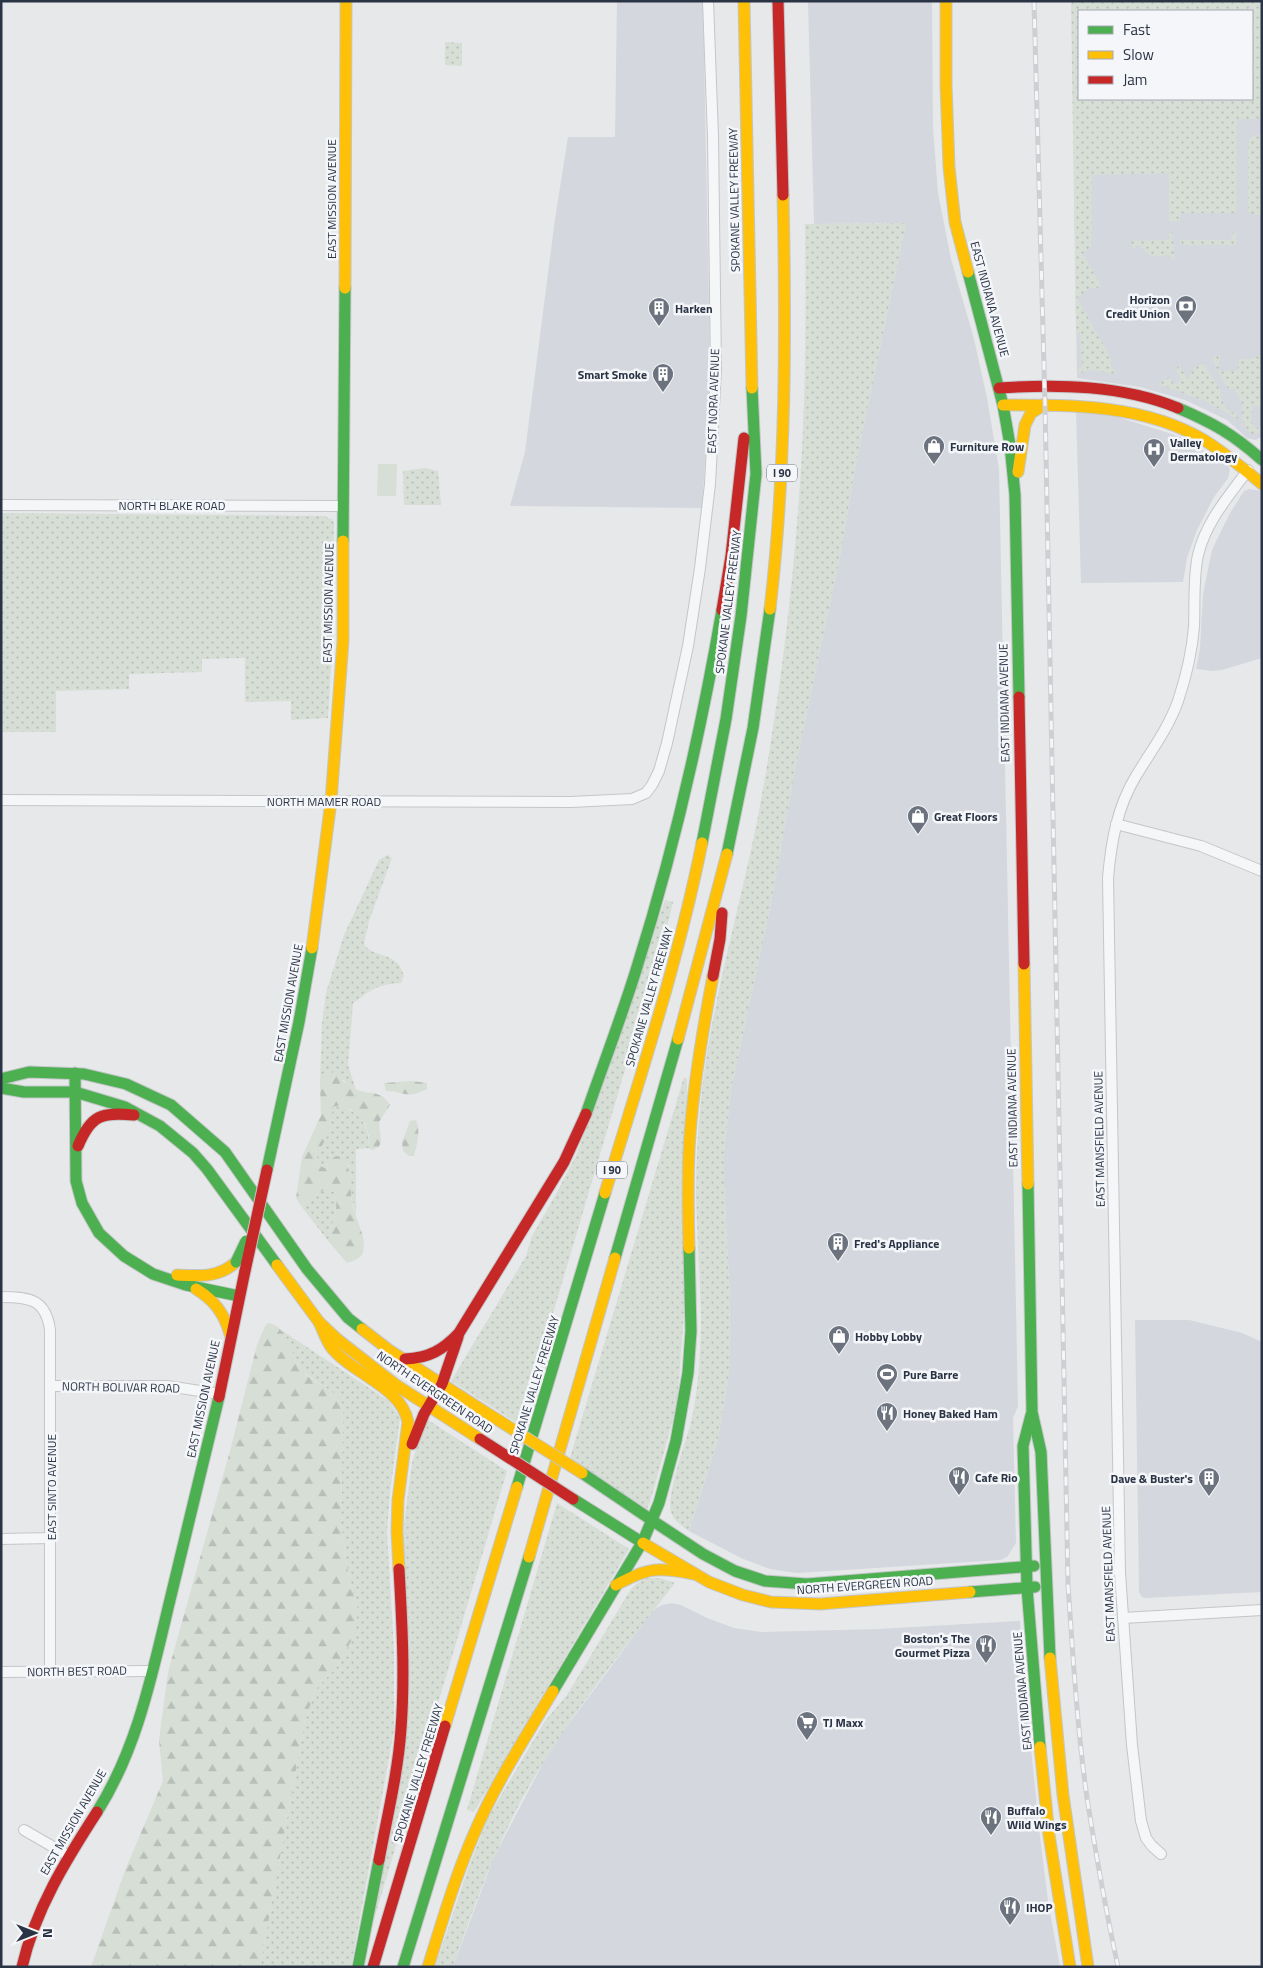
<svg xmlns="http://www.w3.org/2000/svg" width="1263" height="1968" font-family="'Titillium Web',sans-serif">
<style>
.built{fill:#d4d7dd}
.green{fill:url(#green-dots);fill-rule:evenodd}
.forest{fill:url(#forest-firs)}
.pitch{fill:#d6ded6}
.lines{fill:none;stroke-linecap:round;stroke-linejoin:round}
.street-casing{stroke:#c4c6c8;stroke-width:12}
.fast-casing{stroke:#c4c6c8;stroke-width:13}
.slow-casing{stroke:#c4c6c8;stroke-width:13}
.jam-casing{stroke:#c4c6c8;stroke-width:13}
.street{stroke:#f5f6f7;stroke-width:10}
.fast{stroke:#4caf50;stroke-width:11}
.slow{stroke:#ffc107;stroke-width:11}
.jam{stroke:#c62828;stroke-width:11}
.rail-casing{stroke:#cecfd2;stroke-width:5}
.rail{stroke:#f4f6f9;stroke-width:3;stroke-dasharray:9;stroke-linecap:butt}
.fast-bridge-casing{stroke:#c4c6c8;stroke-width:13;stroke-linecap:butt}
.slow-bridge-casing{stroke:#c4c6c8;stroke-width:13;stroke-linecap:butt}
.jam-bridge-casing{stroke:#c4c6c8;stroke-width:13;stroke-linecap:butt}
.fast-bridge{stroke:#4caf50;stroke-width:11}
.slow-bridge{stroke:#ffc107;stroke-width:11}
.jam-bridge{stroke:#c62828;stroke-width:11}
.labels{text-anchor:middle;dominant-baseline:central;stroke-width:5;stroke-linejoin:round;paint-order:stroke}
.shield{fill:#f4f6f9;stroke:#676e7b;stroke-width:1}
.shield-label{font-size:11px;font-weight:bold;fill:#2b3445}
.street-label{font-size:12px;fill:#2b3445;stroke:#f4f6f9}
.poi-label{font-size:12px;font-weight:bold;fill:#2b3445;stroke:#f4f6f9;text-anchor:start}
</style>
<defs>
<pattern id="green-dots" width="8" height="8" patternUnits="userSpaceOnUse" patternTransform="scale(1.25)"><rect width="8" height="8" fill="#d6ded6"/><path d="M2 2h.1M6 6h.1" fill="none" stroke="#b8bfb9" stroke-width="1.8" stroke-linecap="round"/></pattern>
<pattern id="forest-firs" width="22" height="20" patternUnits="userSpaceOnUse" patternTransform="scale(1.25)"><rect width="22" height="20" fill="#d6ded6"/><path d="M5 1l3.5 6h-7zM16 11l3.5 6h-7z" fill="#b8bfb9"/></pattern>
</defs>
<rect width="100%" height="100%" fill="#e6e8ea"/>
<!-- built -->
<g class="built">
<polygon points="617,1 703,1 710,362 707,430 702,508 510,506 525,452 555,219 568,137 615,137"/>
<polygon points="808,1 932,1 933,128 938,193 951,259 974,339 987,398 999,469 1018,1406 1013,1418 1016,1543 1007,1557 1000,1560 797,1573 770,1569 741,1558 689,1531 718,1439 729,1374 730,1298 724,1184 724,1152 731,1090 771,903 796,764 841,551 856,463 906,223 814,224"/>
<polygon points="1214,113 1262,113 1262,436 1256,440 1247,438 1227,420 1185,400 1140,387 1077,378 1074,183 1092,174 1169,173"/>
<polygon points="1076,410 1118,417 1178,436 1228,465 1230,470 1228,478 1214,497 1197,530 1187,558 1183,582 1081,583"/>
<polygon points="1249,489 1262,491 1262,658 1222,670 1212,671 1196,669 1200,648 1203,594 1212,550 1230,513 1244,491"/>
<polygon points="1135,1320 1189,1320 1242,1333 1262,1342 1262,1592 1145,1598 1142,1597 1139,1592"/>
<polygon points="672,1603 681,1605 707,1618 734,1628 761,1632 878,1629 1020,1621 1026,1699 1040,1837 1048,1901 1060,1967 453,1967 494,1857 542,1765 562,1733 645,1621 656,1608 662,1605"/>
</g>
<!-- green -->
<g class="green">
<path d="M 1071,1 L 1262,1 L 1262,119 L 1237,119 L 1236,213 L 1181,213 L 1180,221 L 1169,221 L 1169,173 L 1092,175 L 1092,246 L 1083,254 L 1101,286 L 1095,289 L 1092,287 L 1077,298 L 1112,360 L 1111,366 L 1117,374 L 1090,370 L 1078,374 L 1078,366 L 1081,367 L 1083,364 L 1081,359 L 1080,333 L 1076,333 ZM 1079,11 L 1252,11 L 1252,99 L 1079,99 Z"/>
<polygon points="445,42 462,43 462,66 445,65"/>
<polygon points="1254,135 1262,135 1262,215 1251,214 1248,211 1248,144 1250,138"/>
<path d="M 906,223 L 856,463 L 841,551 L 796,764 L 771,903 L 731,1090 L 724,1153 L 724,1184 L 730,1298 L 729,1374 L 718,1438 L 689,1531 C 682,1526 674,1521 671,1512 C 666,1495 686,1442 691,1422 C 698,1391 700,1360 701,1329 C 701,1284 697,1240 696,1196 C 696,1160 698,1124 702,1089 C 714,987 746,889 763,789 C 780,692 792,595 799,498 C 806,407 806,315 805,224 Z"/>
<path d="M 1172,232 L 1175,259 L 1173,260 L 1168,254 C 1157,260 1147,256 1140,245 L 1134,249 L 1131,245 L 1130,241 L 1168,240 L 1169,233 Z"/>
<polygon points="1232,233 1236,233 1236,245 1180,245 1180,240 1231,240"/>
<polygon points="1220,354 1219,370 1221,371 1237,371 1240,359 1251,359 1262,354 1262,407 1253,406 1251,421 1256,428 1262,426 1261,433 1252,434 1246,429 1242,419 1242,403 1234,389 1228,389 1214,364 1215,363 1212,358"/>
<polygon points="1203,363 1222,393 1220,394 1224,405 1232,413 1235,411 1239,420 1205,401 1158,384 1169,377 1174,384 1181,380 1176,371 1178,369 1177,366 1179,365 1188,380 1193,369"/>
<polygon points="425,468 438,471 441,505 404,505 403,471"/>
<polygon points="1,513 327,516 327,518 332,519 334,523 333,634 328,718 291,720 291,701 245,702 245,658 202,659 202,672 129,674 129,689 56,691 56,732 1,732"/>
<path d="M 387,855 L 392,858 L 369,921 L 364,944 C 371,956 390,953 399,965 C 401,968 403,973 404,976 L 401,983 C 378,984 371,990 353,1003 L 348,1065 L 356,1090 L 347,1085 L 344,1080 L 320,1084 L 322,1024 L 326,993 L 344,935 L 379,860 Z"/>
<polygon points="665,900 673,902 666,931 520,1425 451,1381 526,1256 532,1236 555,1196 577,1154"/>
<polygon points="684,1077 687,1079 684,1313 677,1405 650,1502 647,1509 570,1458"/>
<path d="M 340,1105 C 362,1115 369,1124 369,1148 L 356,1149 L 356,1217 L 349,1186 L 349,1165 L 329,1161 L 325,1168 L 320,1166 L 316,1154 L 333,1107 Z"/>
<path d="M 325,1189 L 334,1192 C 341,1210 330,1223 329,1242 L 301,1206 Z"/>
<polygon points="278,1328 389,1401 400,1418 390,1492 387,1533 394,1649 394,1730 351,1967 260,1967 305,1720 316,1689 339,1664 358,1610 349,1579 341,1524 343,1405 337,1396 302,1371"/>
<polygon points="425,1418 507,1471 373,1923 401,1764 404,1524 412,1463"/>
<polygon points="557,1503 629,1549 474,1812 467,1810"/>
<path d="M 646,1578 L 660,1578 L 675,1583 C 629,1642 582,1700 543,1763 C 503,1826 477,1897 453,1967 L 435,1967 L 469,1866 L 489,1816 L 545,1721 L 567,1695 L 631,1589 L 636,1584 Z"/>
</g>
<!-- forest -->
<g class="forest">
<path d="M 333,1072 C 341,1078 347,1086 355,1089 C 369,1096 379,1088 390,1105 L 379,1122 L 381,1141 L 379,1147 L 372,1150 L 369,1148 L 369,1136 L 365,1123 L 351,1110 L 340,1105 L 333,1107 L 330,1129 L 323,1144 L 316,1154 L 320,1166 L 325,1168 L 329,1161 L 336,1156 L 345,1157 C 352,1172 349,1191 353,1207 C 356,1220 367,1238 363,1252 C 360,1259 353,1261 347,1263 L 329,1242 C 330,1223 341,1210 334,1192 L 324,1190 L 301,1206 L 296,1198 L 302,1157 L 321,1115 L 320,1084 L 325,1076 Z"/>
<path d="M 412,1081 L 427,1083 L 427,1089 C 407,1100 403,1091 386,1091 L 384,1083 Z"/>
<path d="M 416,1120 C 421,1131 417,1144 414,1156 L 409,1156 L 403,1151 L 402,1142 L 410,1121 Z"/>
<path d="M 268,1323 C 287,1325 292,1356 301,1369 C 312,1384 337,1388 343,1405 L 341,1524 L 349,1579 L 358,1610 L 353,1637 L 339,1664 L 316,1689 L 305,1720 L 260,1967 L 91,1967 L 126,1868 L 163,1781 L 159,1740 L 168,1672 L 230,1451 L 257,1345 L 265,1326 Z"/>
</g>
<!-- pitch -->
<polygon class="pitch" points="378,464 397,464 396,496 377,496"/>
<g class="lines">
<!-- street casing -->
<g class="street-casing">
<g id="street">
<polyline points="1,505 343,506"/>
<polyline points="1,800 571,802 632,799 646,793 652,785 659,771 667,743 688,646 700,568 710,484 716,369 713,137 708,1"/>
<polyline points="1116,824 1201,846 1262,871"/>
<path d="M 1,1297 C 29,1297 46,1299 50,1330 L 50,1671"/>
<polyline points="52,1386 167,1386 220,1394"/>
<polyline points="1,1539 51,1538"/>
<polyline points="1123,1618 1262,1610"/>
<polyline points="1,1672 153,1671"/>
<polyline points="24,1830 69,1856"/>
<path d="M 1161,1854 L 1152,1846 L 1146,1838 L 1141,1821 L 1132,1745 L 1120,1573 L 1108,878 C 1111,843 1117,807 1136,776 C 1151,751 1168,729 1178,701 C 1186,677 1192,651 1194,627 C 1195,603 1193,578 1198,555 C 1206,522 1228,497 1248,470"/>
</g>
</g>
<!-- fast casing -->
<g class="fast-casing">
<g id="fast">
<polyline points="968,272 1003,405 1010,445 1015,495 1019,697"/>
<path d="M 1178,408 C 1213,423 1233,434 1262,460"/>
<polyline points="343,541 345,288"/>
<polyline points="702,843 726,719 741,616 756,474 752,388"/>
<polyline points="727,854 753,728 770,609"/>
<polyline points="75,1073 76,1181 82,1203 99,1233 124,1256 153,1274 186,1285 239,1296"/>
<polyline points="1,1079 29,1072 84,1074 126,1084 171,1105 225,1152 307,1269 348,1318 362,1329"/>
<polyline points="1,1088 24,1092 75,1092 125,1107 160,1126 193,1153 207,1169 277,1265"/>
<path d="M 586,1114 C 603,1065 622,1016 637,967 C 674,850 701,731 722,610"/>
<polyline points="267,1170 299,1022 312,948"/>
<polyline points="1028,1184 1032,1412 1041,1452 1050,1658"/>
<polyline points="615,1258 678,1039"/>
<polyline points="1031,1415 1023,1446 1027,1588 1040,1747"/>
<polyline points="582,1473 653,1521"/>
<polyline points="517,1487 605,1193"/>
<polyline points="573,1499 643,1543"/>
<polyline points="653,1521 703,1554 735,1571 765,1581 807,1584 1034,1566"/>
<polyline points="970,1592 1035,1587"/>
<polyline points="553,1691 643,1541 659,1503 676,1441 688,1373 691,1331 689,1248"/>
<path d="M 97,1812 C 137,1749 152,1675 169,1604 C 186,1535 203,1466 219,1397"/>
<polyline points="358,1967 379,1860"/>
<polyline points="403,1967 529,1557"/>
</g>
</g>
<!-- slow casing -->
<g class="slow-casing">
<g id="slow">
<polyline points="744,1 752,388"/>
<polyline points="946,1 946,84 949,167 955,222 968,272"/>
<polyline points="345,288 346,1"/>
<path d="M 1003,405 C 1070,405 1144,404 1204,440 C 1225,453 1243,468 1262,484"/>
<polyline points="1018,472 1025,425 1031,413 1045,404"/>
<path d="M 770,609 C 786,472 786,333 783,195"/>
<polyline points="312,948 331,801 343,641 343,541"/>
<polyline points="1024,964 1028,1184"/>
<polyline points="678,1039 727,854"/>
<path d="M 605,1193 C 640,1077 678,962 702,843"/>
<path d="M 689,1248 C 688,1210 687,1172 690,1134 C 694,1081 703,1028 713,976"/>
<polyline points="277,1265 319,1322 337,1339 396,1385 480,1439"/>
<path d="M 177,1275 C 199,1276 219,1278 236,1262"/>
<path d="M 196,1289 C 214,1300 224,1313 230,1334"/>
<path d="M 319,1322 C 323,1330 326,1340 331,1347 C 353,1375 401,1386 408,1422 L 398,1500 L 397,1531 L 399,1569"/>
<polyline points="362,1329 389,1350 490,1415"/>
<polyline points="643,1543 709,1582 743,1595 771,1602 820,1604 970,1592"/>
<polyline points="529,1557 615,1258"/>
<path d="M 616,1585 C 649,1567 658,1567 694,1574"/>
<polyline points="1050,1658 1063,1795 1088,1967"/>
<polyline points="445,1726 517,1487"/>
<polyline points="1040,1747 1049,1835 1070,1967"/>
<path d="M 428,1967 C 442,1922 455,1877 474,1834 C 495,1784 525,1738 553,1691"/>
</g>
</g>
<!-- jam casing -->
<g class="jam-casing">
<g id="jam">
<polyline points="778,1 783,195"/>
<path d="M 999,388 C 1058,384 1122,385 1178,408"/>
<polyline points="722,610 731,556 744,438"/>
<polyline points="1019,697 1024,964"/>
<polyline points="713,976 720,939 722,913"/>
<path d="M 78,1146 C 91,1115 101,1112 134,1115"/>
<path d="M 405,1359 C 429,1358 443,1350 459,1333 L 564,1162 L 586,1114"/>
<polyline points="219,1397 245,1271"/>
<polyline points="412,1444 424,1414 442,1384 458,1337"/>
<path d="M 379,1860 C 387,1817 398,1773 401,1729 C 405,1676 402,1622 399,1569"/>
<path d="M 22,1967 C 35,1910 66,1860 97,1812"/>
<polyline points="373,1967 445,1726"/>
</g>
</g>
<!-- street -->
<use href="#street" class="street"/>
<!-- fast -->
<use href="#fast" class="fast"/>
<!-- slow -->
<use href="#slow" class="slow"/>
<!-- jam -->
<use href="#jam" class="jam"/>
<!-- rail casing -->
<g class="rail-casing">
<path id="rail" d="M 1034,1 L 1045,404 L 1068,1585 C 1073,1656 1077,1727 1087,1798 C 1096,1855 1106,1911 1118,1967"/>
</g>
<!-- rail -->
<use href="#rail" class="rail"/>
<!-- fast-bridge casing -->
<g class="fast-bridge-casing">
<polyline id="fast-bridge" points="236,1262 246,1241"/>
</g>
<!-- slow-bridge casing -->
<g class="slow-bridge-casing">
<polyline id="slow-bridge" points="490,1415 582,1473"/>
</g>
<!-- jam-bridge casing -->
<g class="jam-bridge-casing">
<g id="jam-bridge">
<polyline points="245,1271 267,1170"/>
<polyline points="480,1439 573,1499"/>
</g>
</g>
<!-- fast-bridge -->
<use href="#fast-bridge" class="fast-bridge"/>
<!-- slow-bridge -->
<use href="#slow-bridge" class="slow-bridge"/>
<!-- jam-bridge -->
<use href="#jam-bridge" class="jam-bridge"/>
</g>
<!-- icons -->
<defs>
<g id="bank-pin" transform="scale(1.125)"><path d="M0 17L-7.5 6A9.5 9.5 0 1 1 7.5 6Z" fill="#6c737f" stroke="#f4f6f9"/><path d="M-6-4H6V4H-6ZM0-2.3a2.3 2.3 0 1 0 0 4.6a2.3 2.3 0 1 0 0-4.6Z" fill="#fff"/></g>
<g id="building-pin" transform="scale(1.125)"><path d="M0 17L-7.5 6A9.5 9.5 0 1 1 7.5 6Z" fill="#6c737f" stroke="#f4f6f9"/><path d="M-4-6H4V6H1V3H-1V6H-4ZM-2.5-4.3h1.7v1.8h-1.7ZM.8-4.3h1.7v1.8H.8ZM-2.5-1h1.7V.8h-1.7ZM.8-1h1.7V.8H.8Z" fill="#fff"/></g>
<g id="shop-pin" transform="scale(1.125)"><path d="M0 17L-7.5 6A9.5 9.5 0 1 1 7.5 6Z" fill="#6c737f" stroke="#f4f6f9"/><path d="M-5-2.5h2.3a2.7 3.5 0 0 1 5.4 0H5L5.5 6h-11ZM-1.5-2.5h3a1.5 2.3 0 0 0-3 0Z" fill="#fff"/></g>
<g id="hospital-pin" transform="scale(1.125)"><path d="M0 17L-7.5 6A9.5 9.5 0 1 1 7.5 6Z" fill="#6c737f" stroke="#f4f6f9"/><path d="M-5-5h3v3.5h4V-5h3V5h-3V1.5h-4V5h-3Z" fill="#fff"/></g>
<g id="stadium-pin" transform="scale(1.125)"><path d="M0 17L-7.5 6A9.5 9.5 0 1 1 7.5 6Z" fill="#6c737f" stroke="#f4f6f9"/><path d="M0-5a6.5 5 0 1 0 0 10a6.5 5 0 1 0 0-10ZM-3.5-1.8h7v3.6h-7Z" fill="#fff"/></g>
<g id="restaurant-pin" transform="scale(1.125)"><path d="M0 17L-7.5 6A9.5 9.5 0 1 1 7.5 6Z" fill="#6c737f" stroke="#f4f6f9"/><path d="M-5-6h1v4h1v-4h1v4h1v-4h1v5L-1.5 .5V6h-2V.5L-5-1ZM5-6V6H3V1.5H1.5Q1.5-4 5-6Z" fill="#fff"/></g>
<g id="supermarket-pin" transform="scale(1.125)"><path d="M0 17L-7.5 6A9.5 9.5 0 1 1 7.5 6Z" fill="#6c737f" stroke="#f4f6f9"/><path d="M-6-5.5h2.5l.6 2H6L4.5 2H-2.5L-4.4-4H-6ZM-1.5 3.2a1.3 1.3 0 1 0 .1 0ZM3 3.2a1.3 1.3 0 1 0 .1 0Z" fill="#fff"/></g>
</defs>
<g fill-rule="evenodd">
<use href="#bank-pin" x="1186" y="306"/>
<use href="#building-pin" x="659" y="308"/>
<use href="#building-pin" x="663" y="374"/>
<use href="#shop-pin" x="934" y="446"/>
<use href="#hospital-pin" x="1154" y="449"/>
<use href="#shop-pin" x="918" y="816"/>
<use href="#building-pin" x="838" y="1243"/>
<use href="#shop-pin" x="839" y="1336"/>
<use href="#stadium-pin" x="887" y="1374"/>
<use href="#restaurant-pin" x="887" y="1413"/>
<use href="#restaurant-pin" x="959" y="1477"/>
<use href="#building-pin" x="1209" y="1478"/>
<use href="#restaurant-pin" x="986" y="1645"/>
<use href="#supermarket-pin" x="807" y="1722"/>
<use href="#restaurant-pin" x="991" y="1817"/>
<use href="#restaurant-pin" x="1010" y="1907"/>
</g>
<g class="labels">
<!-- shield labels -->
<g class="shield">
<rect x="767" y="464.5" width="30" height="17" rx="4"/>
<rect x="597" y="1161.5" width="30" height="17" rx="4"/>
</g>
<g class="shield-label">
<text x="782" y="473">I 90</text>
<text x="612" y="1170">I 90</text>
</g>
<!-- street labels -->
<g class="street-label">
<text transform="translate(331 199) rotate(-90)">EAST MISSION AVENUE</text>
<text transform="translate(734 200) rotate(-91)">SPOKANE VALLEY FREEWAY</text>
<text transform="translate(990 299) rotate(75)">EAST INDIANA AVENUE</text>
<text transform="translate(713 401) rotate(-88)">EAST NORA AVENUE</text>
<text x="172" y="505">NORTH BLAKE ROAD</text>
<text transform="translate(728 602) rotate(-83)">SPOKANE VALLEY FREEWAY</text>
<text transform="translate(328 603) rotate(-89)">EAST MISSION AVENUE</text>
<text transform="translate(1004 703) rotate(-91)">EAST INDIANA AVENUE</text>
<text x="324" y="801">NORTH MAMER ROAD</text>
<text transform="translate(649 997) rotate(-74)">SPOKANE VALLEY FREEWAY</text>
<text transform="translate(288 1003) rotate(-80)">EAST MISSION AVENUE</text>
<text transform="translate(1012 1108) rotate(-91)">EAST INDIANA AVENUE</text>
<text transform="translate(1099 1139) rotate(-91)">EAST MANSFIELD AVENUE</text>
<text transform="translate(534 1385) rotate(-73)">SPOKANE VALLEY FREEWAY</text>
<text transform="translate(121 1387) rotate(1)">NORTH BOLIVAR ROAD</text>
<text transform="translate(435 1392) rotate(34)">NORTH EVERGREEN ROAD</text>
<text transform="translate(203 1399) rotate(-78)">EAST MISSION AVENUE</text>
<text transform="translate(51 1487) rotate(-90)">EAST SINTO AVENUE</text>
<text transform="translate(1108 1574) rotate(-92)">EAST MANSFIELD AVENUE</text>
<text transform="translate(865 1585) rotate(-4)">NORTH EVERGREEN ROAD</text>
<text transform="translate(77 1671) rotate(-1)">NORTH BEST ROAD</text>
<text transform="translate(1022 1691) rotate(-95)">EAST INDIANA AVENUE</text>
<text transform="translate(418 1773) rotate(-73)">SPOKANE VALLEY FREEWAY</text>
<text transform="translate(73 1822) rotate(-60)">EAST MISSION AVENUE</text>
</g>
<!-- poi labels -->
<g class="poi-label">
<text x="1170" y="299" text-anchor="end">Horizon<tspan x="1170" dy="14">Credit Union</tspan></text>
<text x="675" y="308">Harken</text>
<text x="647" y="374" text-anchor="end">Smart Smoke</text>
<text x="1170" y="442">Valley<tspan x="1170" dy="14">Dermatology</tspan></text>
<text x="950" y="446">Furniture Row</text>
<text x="934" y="816">Great Floors</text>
<text x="854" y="1243">Fred's Appliance</text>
<text x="855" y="1336">Hobby Lobby</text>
<text x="903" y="1374">Pure Barre</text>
<text x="903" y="1413">Honey Baked Ham</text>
<text x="975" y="1477">Cafe Rio</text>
<text x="1193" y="1478" text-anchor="end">Dave &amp; Buster's</text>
<text x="970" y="1638" text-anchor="end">Boston's The<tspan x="970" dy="14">Gourmet Pizza</tspan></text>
<text x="823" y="1722">TJ Maxx</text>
<text x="1007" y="1810">Buffalo<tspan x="1007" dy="14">Wild Wings</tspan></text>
<text x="1026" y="1907">IHOP</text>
</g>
</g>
<!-- border -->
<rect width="1263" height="1968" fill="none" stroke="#2b3445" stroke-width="5"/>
<!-- legend -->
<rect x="1078" y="10" width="175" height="90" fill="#f4f6f9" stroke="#a4a8b1"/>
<rect x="1088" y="26" width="25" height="8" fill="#4caf50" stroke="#a4a8b1"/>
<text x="1123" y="35" font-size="15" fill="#2b3445">Fast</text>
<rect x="1088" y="51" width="25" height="8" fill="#ffc107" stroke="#a4a8b1"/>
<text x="1123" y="60" font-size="15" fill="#2b3445">Slow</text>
<rect x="1088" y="76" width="25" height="8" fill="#c62828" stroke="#a4a8b1"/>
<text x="1123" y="85" font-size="15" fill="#2b3445">Jam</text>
<!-- north arrow -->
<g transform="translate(35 1933) rotate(90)" stroke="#f4f6f9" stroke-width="4" paint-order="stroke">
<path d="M0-4L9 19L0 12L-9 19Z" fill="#2b3445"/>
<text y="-8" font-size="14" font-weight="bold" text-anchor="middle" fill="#2b3445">N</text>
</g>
</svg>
